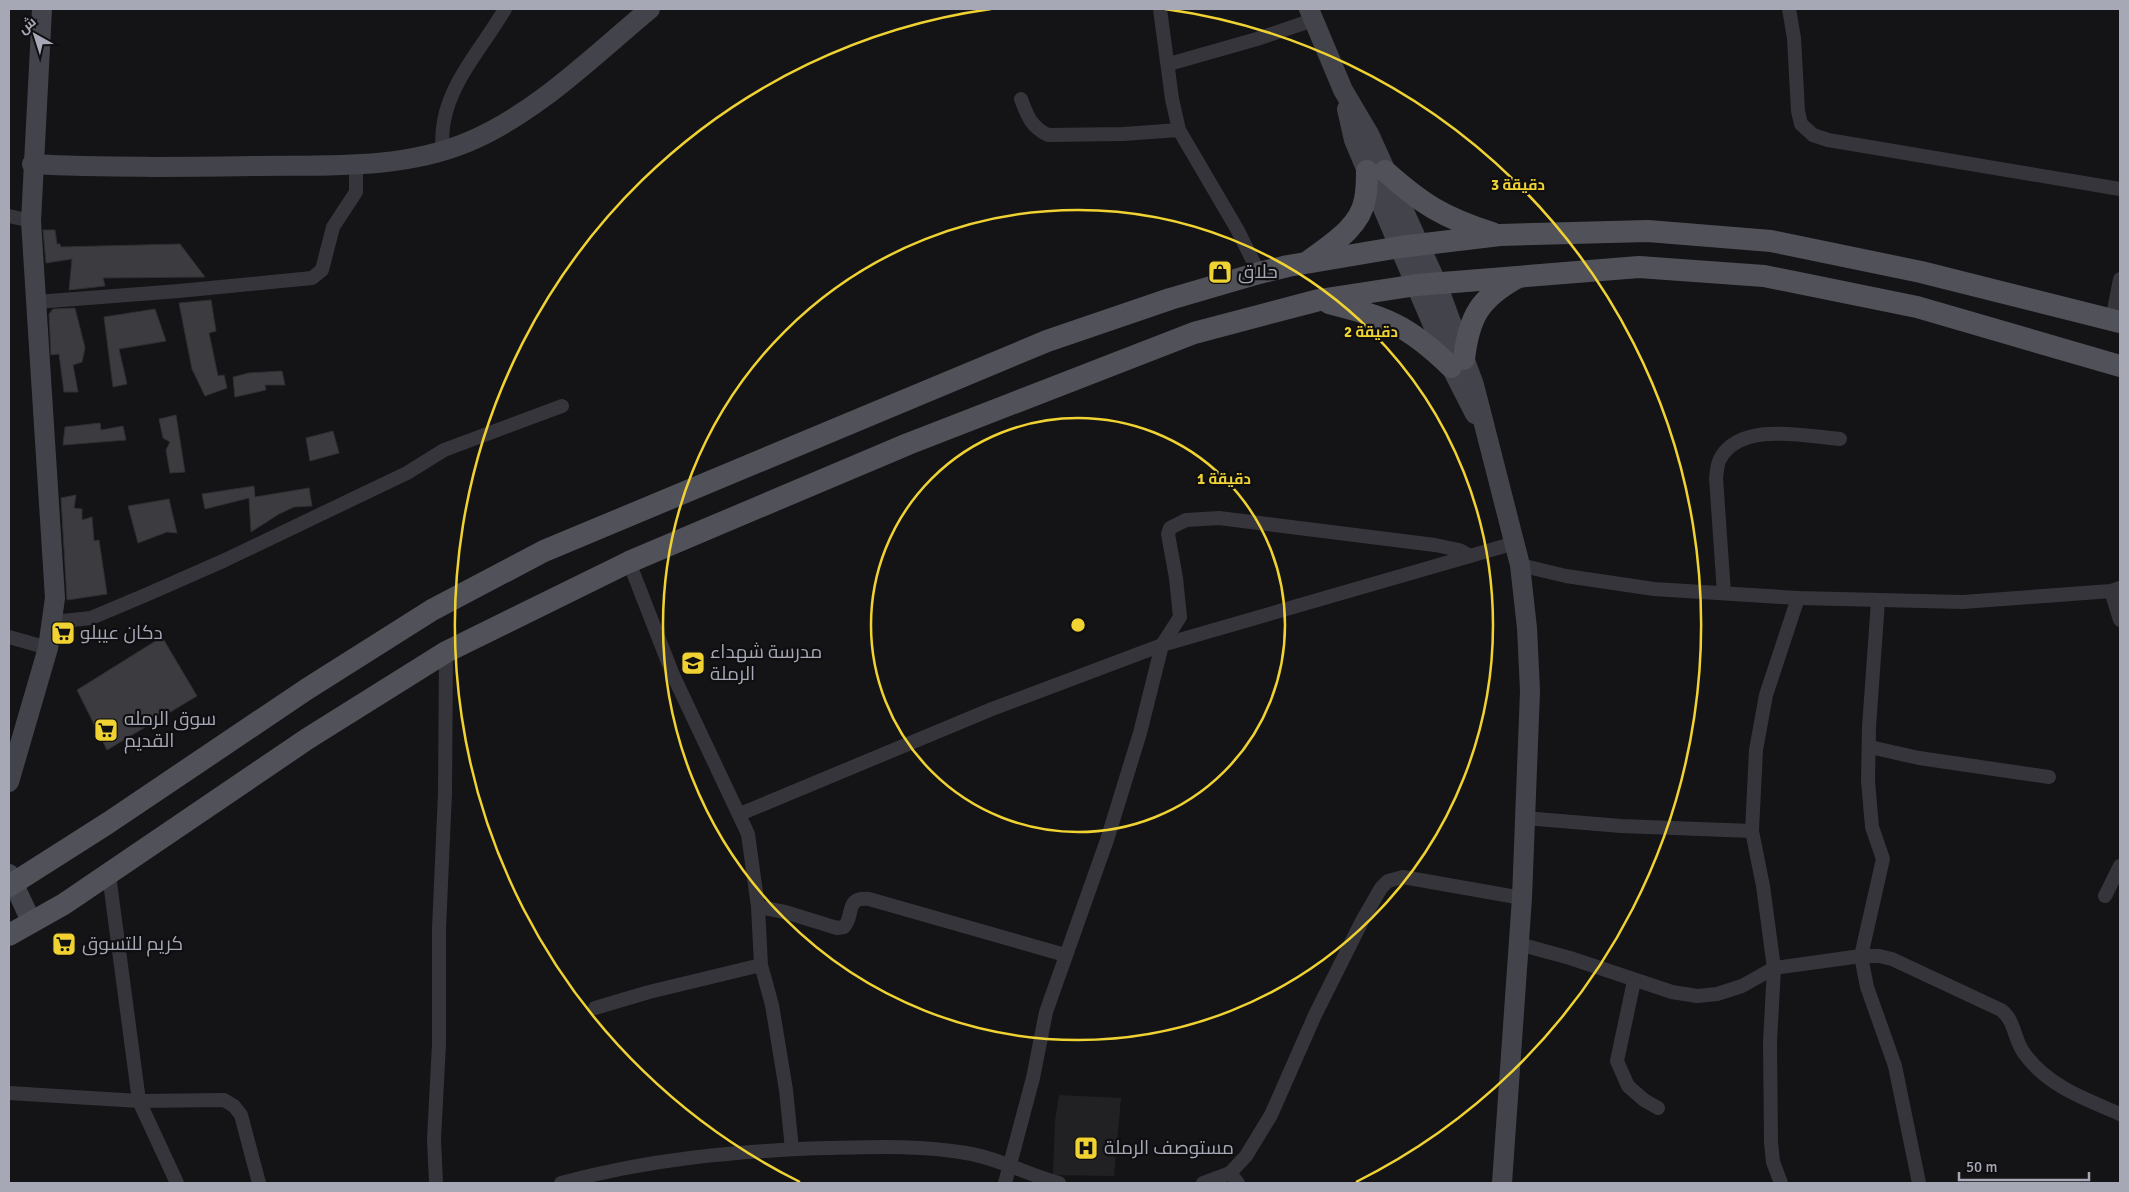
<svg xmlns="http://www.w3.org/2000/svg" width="2129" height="1192" font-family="Signika,Cairo,sans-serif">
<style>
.built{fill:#212023}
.building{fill:#3c3c40;stroke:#2f2e32}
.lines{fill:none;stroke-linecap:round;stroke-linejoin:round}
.street{stroke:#35353b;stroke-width:14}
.secondary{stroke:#43444b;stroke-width:20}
.primary{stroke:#51515a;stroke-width:22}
.ring{fill:none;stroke:#f0d332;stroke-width:2.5}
.labels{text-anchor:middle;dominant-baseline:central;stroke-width:4.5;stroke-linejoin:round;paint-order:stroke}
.poi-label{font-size:19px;fill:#a6a8b6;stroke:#0f0f11;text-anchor:start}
.centre{fill:#f0d332;stroke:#0f0f11;stroke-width:2.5}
.ring-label{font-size:15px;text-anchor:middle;font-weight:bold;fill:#f0d332;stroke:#0f0f11;stroke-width:4.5;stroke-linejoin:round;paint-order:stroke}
</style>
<rect width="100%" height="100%" fill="#141416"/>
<!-- built -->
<polygon class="built" points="1059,1095 1121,1098 1114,1176 1053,1175 1055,1121"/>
<!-- building -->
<g class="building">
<polygon points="43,230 55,230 57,244 60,244 61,247 180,244 205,277 103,278 105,286 69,290 72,259 46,263"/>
<polygon points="211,300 216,331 209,333 218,376 224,375 227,388 205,396 192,369 179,303"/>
<polygon points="75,308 85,348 82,362 73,365 78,392 64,392 59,354 51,355 49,314 53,309"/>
<polygon points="155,309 166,341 119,349 127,384 113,387 104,317"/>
<polygon points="282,371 285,385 265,385 266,390 235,397 233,377 249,373"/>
<polygon points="176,415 185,472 170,473 166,450 170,442 163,438 159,419"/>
<polygon points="100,423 101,430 123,426 126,440 63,445 65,427"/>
<polygon points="333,431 339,453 310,461 306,438"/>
<polygon points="254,486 255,497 309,488 312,506 294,507 279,514 251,532 249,498 205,509 202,494"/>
<polygon points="76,495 74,508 82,509 82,520 92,517 94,541 99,540 107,594 67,600 61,498"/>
<polygon points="169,499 177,533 167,532 138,543 128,506"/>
<polygon points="162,637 197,696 107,750 77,690"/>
</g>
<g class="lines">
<!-- street -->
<g class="street">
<polyline points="1160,9 1172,99 1179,130 1237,229 1259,273"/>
<polyline points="1789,9 1794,38 1798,111 1801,124 1813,135 1828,140 2120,189"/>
<polyline points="1169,64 1257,39 1313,20"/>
<path d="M 1021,99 C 1027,115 1031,127 1048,135 L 1123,134 L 1179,130"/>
<path d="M 442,152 C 442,142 442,131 444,121 C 451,80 485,44 505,9"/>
<polyline points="9,216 31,221"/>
<polyline points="36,302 179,291 312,278 322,270 333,227 356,192 356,165"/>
<polyline points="2112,320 2120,279"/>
<polyline points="629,562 673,675 748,834 758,907 761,965 772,1005 786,1090 792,1149"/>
<polyline points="1520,565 1566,576 1654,589 1798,598 1963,602 2111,591 2120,588"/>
<polyline points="2111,591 2120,620"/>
<path d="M 1724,593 L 1716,478 C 1717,472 1717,464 1720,459 C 1740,421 1805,436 1840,439"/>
<polyline points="1878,601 1869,727 1868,781 1872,827 1883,859 1861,956 1867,987 1895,1066 1919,1183"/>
<polyline points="53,622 91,618 148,594 223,561 407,473 444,450 562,406"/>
<polyline points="9,637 48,648"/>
<polyline points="1870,747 1919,758 2049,777"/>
<polyline points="740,814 992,709 1162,645 1515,543"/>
<polyline points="1524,818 1621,826 1752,831 1756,750 1766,695 1798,598"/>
<polyline points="1752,831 1763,886 1774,968 1770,1042 1771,1142 1773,1162 1781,1183"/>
<polyline points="109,875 139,1101 177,1183"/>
<polyline points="2105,896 2120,866"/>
<path d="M 758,907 L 785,912 L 837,928 L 844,927 C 855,915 844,897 869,899 L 1065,955"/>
<path d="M 1519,944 L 1570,958 L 1672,992 L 1697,996 L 1717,994 L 1742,986 L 1774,968 L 1861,956 L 1879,956 L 1892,959 L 2001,1010 C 2015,1020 2014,1040 2024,1053 C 2047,1086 2085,1099 2120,1114"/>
<polyline points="1634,981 1617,1061 1628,1086 1644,1100 1658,1108"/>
<polyline points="595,1008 649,992 761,965"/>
<polyline points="9,1093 139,1101 224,1100 234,1106 241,1115 259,1183"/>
<polyline points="1230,1173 1238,1183"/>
<polyline points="436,1183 434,1139 439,1044 439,929 445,793 446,652"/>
<path d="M 561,1183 C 648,1159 736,1151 826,1148 C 873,1147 920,1145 966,1153 C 999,1158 1027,1175 1059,1183"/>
<polyline points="1005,1183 1033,1078 1046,1012 1107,840 1140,733 1162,645 1180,617 1176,578 1168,534 1170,528 1186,520 1219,518 1435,545 1459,550 1470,556"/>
<polyline points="1203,1183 1230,1173 1246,1156 1271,1115 1315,1015 1362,921 1381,888 1388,881 1403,877 1522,898"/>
</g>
<!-- secondary -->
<g class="secondary">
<polyline points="1309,9 1343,90 1369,134 1437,284 1474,385 1520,565 1527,628 1530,691 1522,898 1502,1183"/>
<polyline points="1347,109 1354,140 1367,171 1451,367 1475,414"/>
<path d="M 32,164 C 107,168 180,167 255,166 C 326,165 401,170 468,142 C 537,113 593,56 650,9"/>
<polyline points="9,782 48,648 55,598 31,221 42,9"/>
<polyline points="9,874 32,923"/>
</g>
<!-- primary -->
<g class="primary">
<path d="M 1385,171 C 1422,204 1444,218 1492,233"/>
<path d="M 1309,261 C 1330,245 1360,228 1365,199 C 1367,190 1367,180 1367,171"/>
<path d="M 1329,303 C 1387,318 1407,324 1451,367"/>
<path d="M 1464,359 C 1469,316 1480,298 1518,277"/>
<polyline points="9,886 108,823 307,689 432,610 544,551 1047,341 1170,299 1259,273 1288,266 1400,247 1500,235 1648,231 1771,241 1921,272 2120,322"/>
<polyline points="9,935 64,904 307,739 446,652 629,562 908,444 1194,333 1319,300 1417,285 1639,267 1764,276 1917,307 2120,366"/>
</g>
</g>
<!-- distance rings -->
<g class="ring">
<circle cx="1078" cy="625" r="207"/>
<circle cx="1078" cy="625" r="415"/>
<path d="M800 1182A622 622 0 0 1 991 9M1165 9A622 622 0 0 1 1356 1182"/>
</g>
<!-- icons -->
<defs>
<g id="shop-square" transform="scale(1.25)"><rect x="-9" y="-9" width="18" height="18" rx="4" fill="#f0d332" stroke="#0f0f11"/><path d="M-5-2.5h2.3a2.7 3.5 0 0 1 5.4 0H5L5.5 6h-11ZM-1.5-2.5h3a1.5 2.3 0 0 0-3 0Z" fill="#111"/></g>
<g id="supermarket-square" transform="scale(1.25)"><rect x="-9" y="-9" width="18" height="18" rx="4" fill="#f0d332" stroke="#0f0f11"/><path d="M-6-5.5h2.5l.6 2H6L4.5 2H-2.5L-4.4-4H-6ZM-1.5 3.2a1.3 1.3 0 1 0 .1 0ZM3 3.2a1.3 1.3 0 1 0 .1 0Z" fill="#111"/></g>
<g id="school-square" transform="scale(1.25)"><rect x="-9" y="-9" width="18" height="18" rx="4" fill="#f0d332" stroke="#0f0f11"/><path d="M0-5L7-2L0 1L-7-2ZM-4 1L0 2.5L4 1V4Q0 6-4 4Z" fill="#111"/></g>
<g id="hospital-square" transform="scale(1.25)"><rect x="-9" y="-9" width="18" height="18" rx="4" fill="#f0d332" stroke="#0f0f11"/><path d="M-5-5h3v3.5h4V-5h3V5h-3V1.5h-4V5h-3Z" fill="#111"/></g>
</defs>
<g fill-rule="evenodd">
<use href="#shop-square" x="1220" y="272"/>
<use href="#supermarket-square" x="63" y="633"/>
<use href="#school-square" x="693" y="663"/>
<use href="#supermarket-square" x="106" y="730"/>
<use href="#supermarket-square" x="64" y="944"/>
<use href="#hospital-square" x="1086" y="1148"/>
</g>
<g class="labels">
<!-- poi labels -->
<g class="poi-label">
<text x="1238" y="272">حلاق</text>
<text x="80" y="633">دكان عيبلو</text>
<text x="710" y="652">مدرسة شهداء<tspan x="710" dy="22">الرملة</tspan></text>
<text x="124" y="719">سوق الرمله<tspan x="124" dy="22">القديم</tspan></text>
<text x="82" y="944">كريم للتسوق</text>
<text x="1104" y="1148">مستوصف الرملة</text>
</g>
</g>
<circle cx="1078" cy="625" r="8" class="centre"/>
<g class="ring-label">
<text x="1518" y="190">3 دقيقة</text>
<text x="1371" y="337">2 دقيقة</text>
<text x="1224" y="484">1 دقيقة</text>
</g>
<!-- border -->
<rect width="2129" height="1192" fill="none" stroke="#a6a8b6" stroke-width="20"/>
<!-- north arrow -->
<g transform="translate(35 35) rotate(321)" stroke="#0f0f11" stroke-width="4" paint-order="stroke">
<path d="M0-4L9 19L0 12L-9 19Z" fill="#a6a8b6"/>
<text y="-8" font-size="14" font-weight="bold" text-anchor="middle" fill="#a6a8b6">ش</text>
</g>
<!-- scale -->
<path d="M1959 1172v8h130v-8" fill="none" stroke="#a6a8b6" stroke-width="2.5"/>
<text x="1966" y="1172" font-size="15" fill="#a6a8b6" stroke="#0f0f11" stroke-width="4" paint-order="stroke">50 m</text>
</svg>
